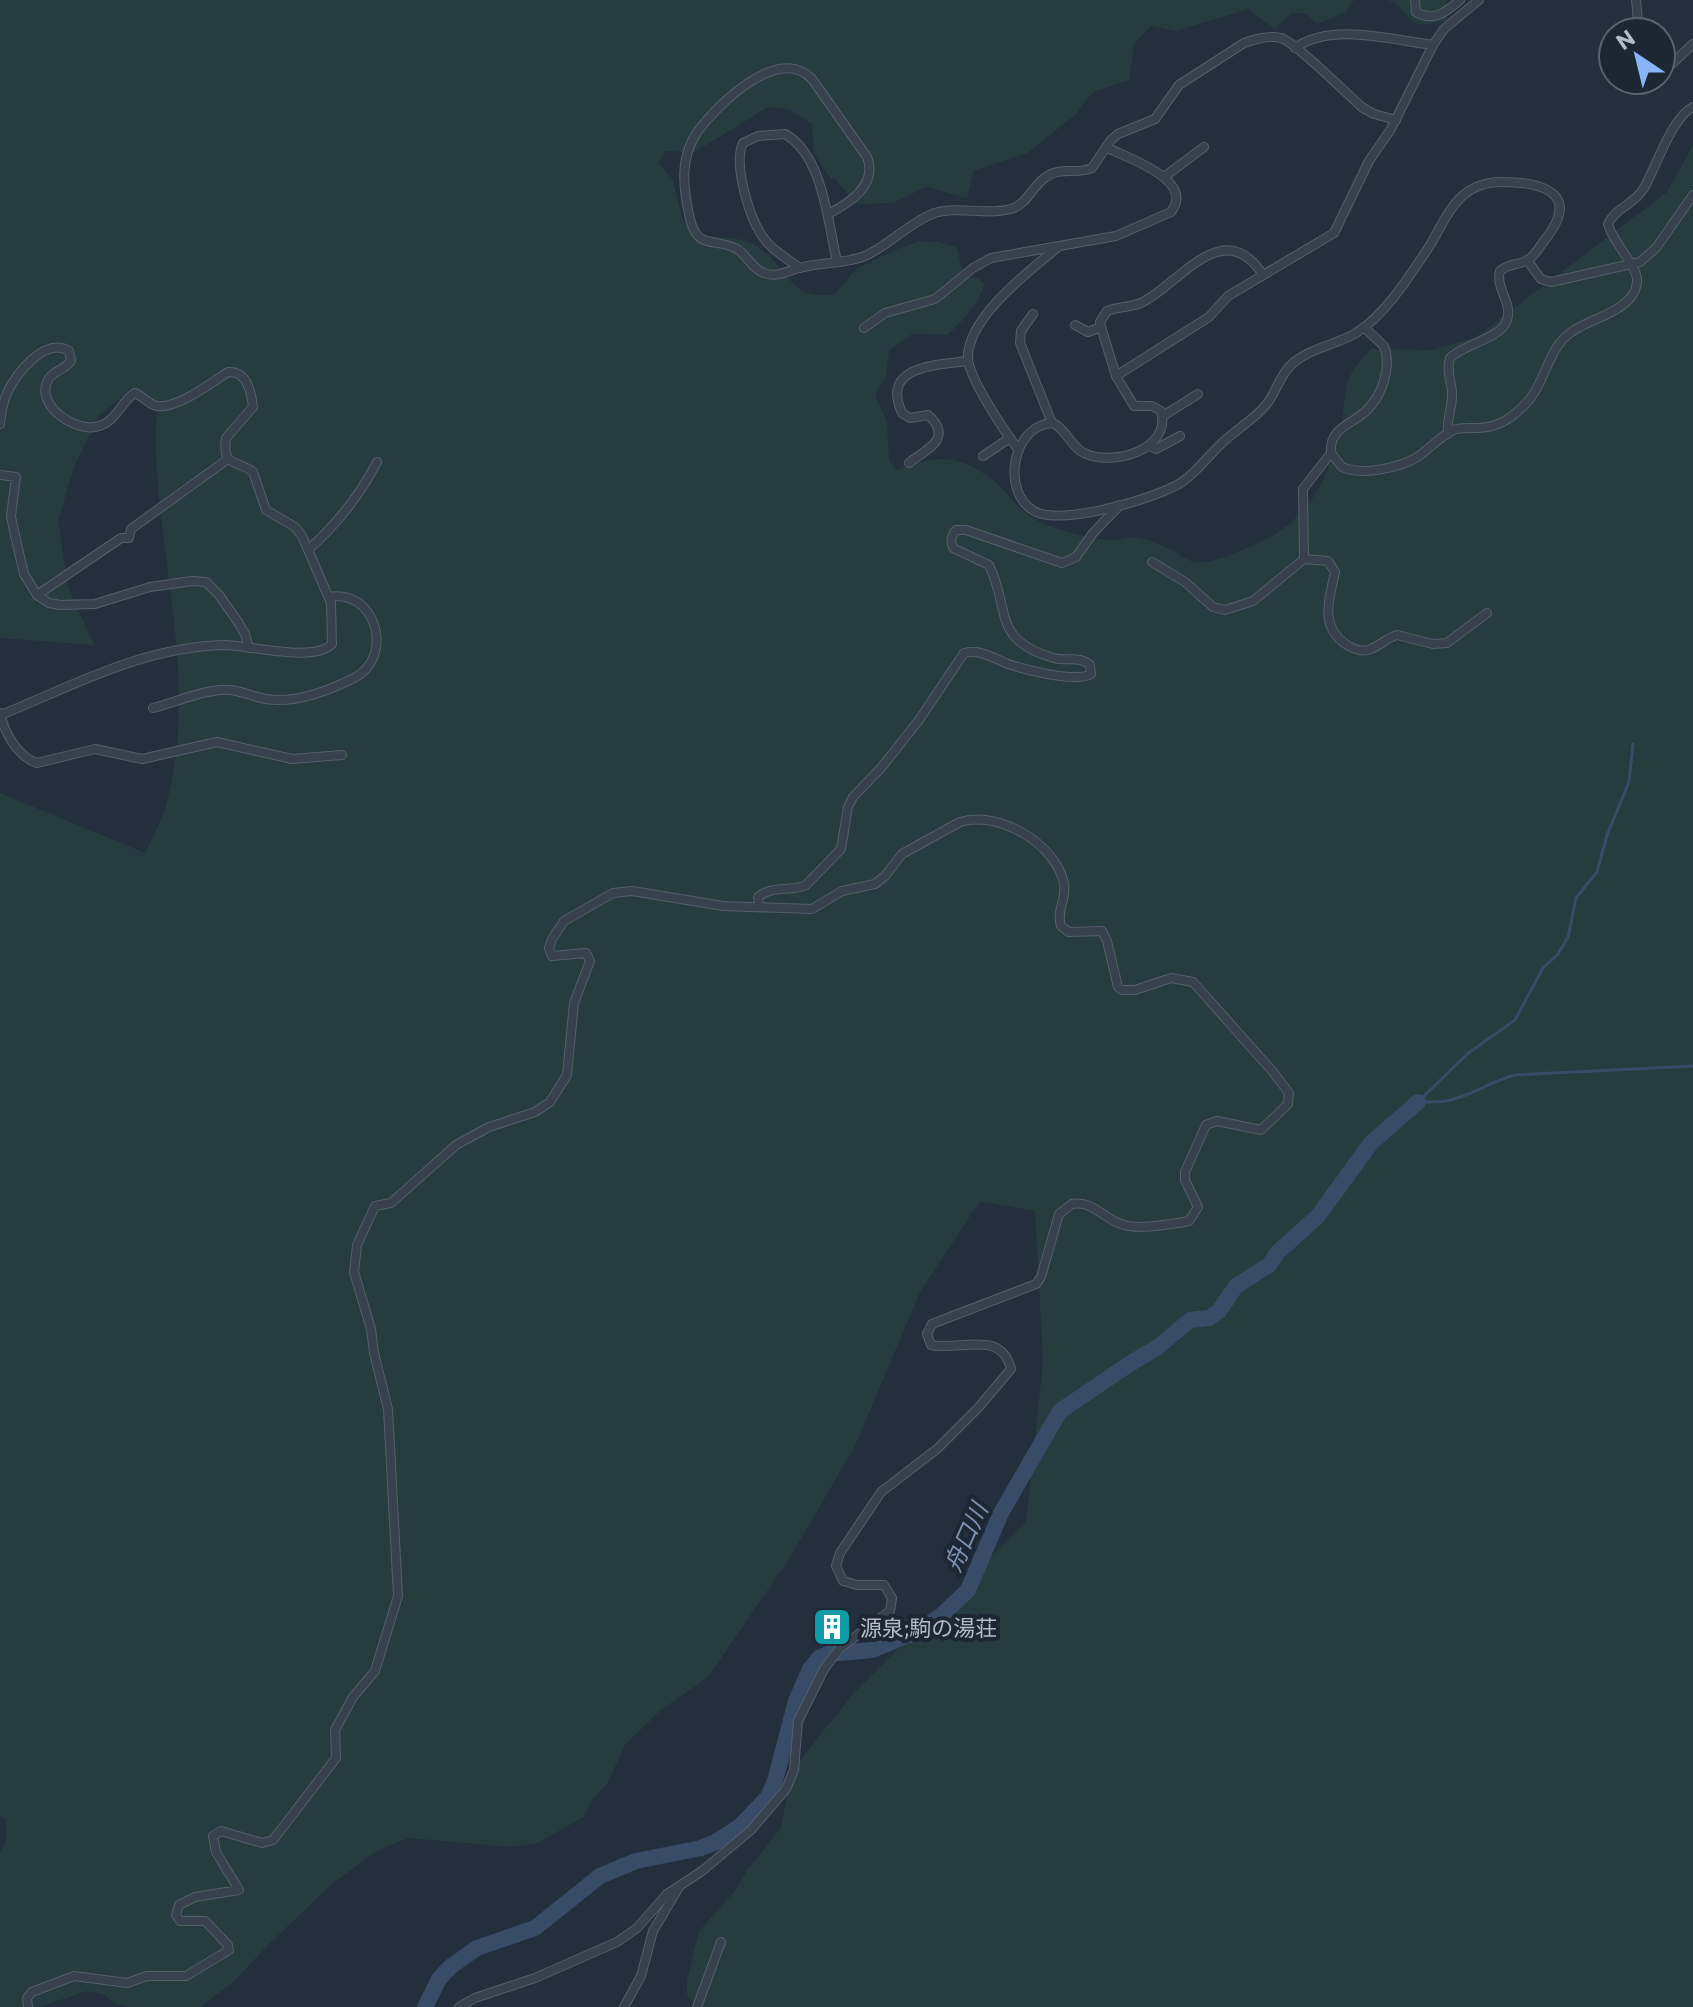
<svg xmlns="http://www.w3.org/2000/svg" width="1693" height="2007" font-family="Commissioner,'Noto Sans JP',sans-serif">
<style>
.green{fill:#263c3f}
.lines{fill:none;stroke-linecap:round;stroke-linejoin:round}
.stream{stroke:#394c67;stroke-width:3}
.river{stroke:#394c67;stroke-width:16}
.street-casing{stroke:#565f6c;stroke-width:10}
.street{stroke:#38414e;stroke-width:8}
.labels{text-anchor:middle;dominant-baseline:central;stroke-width:8;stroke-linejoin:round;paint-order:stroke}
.poi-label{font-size:22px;fill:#b4bcc9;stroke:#1d2633;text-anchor:start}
.water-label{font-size:24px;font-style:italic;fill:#7c92b1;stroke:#1d2633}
</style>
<rect width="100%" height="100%" fill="#242f3e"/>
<!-- green -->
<g class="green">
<path d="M 0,0 L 1354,0 L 1345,12 L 1317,24 L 1305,13 L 1291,13 L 1275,29 L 1248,9 L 1176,31 L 1151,26 L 1134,44 L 1129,80 L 1093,92 L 1075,115 L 1027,153 L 973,171 L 967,198 L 926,187 L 893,203 L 857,204 L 836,180 L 831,179 L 814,154 L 812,124 L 789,109 L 768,107 L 695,152 L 665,151 L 659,163 L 673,180 L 682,217 L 695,239 C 717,237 742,235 761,249 C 791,271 789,301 835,294 L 856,269 L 897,249 L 921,241 L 938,242 L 956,247 C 960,257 960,268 966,277 L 978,278 L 984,284 C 978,306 964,320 947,335 L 912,334 L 889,351 L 886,376 L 875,395 L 887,422 L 889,461 L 897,470 C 936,455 958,453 993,480 C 1007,491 1017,509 1033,518 C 1049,528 1096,541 1115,540 C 1120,539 1127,537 1133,537 C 1145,538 1162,545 1173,551 C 1179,554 1188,561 1194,562 C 1210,565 1232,553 1247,548 C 1301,527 1325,490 1339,436 C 1350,397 1336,380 1372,349 L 1432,350 L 1476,337 L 1667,192 L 1693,146 L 1693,2007 L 696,2007 L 687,1994 L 687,1980 L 699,1931 L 734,1892 L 748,1869 L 781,1828 L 792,1770 L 854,1693 L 1026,1522 L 1043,1362 L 1035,1211 L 980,1201 L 920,1292 L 855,1446 L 789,1559 L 708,1677 L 661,1710 L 625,1745 L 608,1782 L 592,1800 L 584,1817 L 537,1843 L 511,1847 L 409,1838 L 380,1849 L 333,1883 L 269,1944 L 235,1980 L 201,2007 L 129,2007 L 116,2004 L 103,1994 L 87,1991 L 39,2007 L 0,2007 L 0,1854 L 7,1838 L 5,1819 L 0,1816 L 0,793 L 145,853 C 152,838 160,823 165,808 C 199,690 161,573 156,455 C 155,437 157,418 157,400 L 123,396 L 99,416 L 76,462 L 58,520 L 68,587 L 94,645 L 0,638 Z"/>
<path d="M 1388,0 L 1446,0 L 1446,21 C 1395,31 1420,14 1388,0 Z"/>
</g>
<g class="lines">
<!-- stream -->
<g class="stream">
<polyline points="1418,1102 1467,1054 1515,1020 1543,968 1558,954 1568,937 1576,898 1597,872 1607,835 1629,782 1633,744"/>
<path d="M 1419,1102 C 1428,1102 1437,1102 1446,1101 C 1470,1097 1491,1081 1515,1075 L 1693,1066"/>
</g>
<!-- river -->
<polyline class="river" points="425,2007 439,1979 450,1967 477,1948 535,1928 600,1876 636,1861 701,1848 716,1842 739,1827 768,1797 775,1781 796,1701 810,1669 819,1658 828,1654 872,1650 918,1631 942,1615 968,1590 1001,1513 1060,1411 1131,1363 1158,1347 1190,1320 1209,1318 1219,1311 1236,1286 1269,1265 1278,1252 1318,1216 1371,1143 1418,1102"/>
<!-- street casing -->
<g class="street-casing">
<g id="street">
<path d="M 1415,0 L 1416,12 C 1434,23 1447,11 1460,0"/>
<polyline points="1636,0 1639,32"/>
<path d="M 1295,48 C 1331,22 1392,40 1433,45"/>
<polyline points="1661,74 1693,44"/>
<polyline points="1164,177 1204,147"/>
<path d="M 828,214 C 850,203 878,184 867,157 L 812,79 C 779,44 718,104 698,131 C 679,158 683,188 690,219 C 698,251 715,237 737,249 C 747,255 752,269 764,273 C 776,278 788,271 799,268 C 820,262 845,264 865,256 C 889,245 908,224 932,214 C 957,205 985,216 1011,209 C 1028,204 1032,186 1046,177 C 1061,166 1077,175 1092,168 L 1111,140 L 1118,134 L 1155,119 L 1179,85 L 1244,43 C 1255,39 1268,35 1281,38 C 1295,42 1348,95 1363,108 L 1374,114 L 1396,120"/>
<polyline points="1527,260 1541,279 1551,282 1640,262 1656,248 1693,195"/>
<path d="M 800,268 C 786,258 770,249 761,234 C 749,216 733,163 743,143 L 758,136 L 785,134 C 823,155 828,223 837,262"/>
<path d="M 1263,275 C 1224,214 1180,283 1143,302 C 1132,308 1119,306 1107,311 L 1100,322 L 1101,327 L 1116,376 L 1134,406 L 1152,406 L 1161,411 C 1172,450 1112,467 1084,453 C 1071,447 1067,430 1053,423 C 1013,424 1000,491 1034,511 C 1061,526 1148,500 1175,486 C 1182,483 1188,477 1194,472 C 1203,463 1211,454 1220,445 C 1234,431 1252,421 1265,406 C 1276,394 1279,376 1291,365 C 1309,348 1336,345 1356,333 C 1384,316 1409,277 1427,250 C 1448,217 1456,182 1502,182 C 1540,182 1581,192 1547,237 C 1542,243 1535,256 1528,260 C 1519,265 1509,263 1500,271 C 1495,288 1513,303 1507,320 C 1502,338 1464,344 1450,358 C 1446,370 1451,380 1452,392 C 1453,407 1446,419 1448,434"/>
<polyline points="1033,314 1021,331 1020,343 1052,423"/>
<polyline points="1075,325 1088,332 1101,327"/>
<path d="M 1364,327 L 1384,346 C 1392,367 1382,396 1366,411 C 1351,425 1329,428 1331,453 L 1342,467 C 1362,476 1400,468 1419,456 C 1430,448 1441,436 1453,430 C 1460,427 1469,428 1477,428 C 1499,428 1514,417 1529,400 C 1546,380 1548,349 1570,333 C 1589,318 1633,312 1637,283 C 1639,266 1613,244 1608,224 C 1615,208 1635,204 1644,188 C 1656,167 1672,117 1693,107"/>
<path d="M 864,328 L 885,313 L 935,299 L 973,268 L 991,258 L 1116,236 L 1171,212 C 1196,179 1126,158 1106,147"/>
<polyline points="1116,376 1209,317 1228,296 1334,233 1369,161 1391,129 1433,45 1444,29 1479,0"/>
<polyline points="1163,416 1198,394"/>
<path d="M 0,424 C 1,413 3,403 7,393 C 16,374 45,336 69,351 L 71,361 C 65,370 52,371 48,380 C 34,405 77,434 99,426 C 117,421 120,402 135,393 C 143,396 149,405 157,406 C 177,409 211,383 228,372 C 247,371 251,391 253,407 L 226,438 C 222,468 236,459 253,472 L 266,510 L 295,527 L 302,536 L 331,603 L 332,644 C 314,663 249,645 224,645 C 143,647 74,685 1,715"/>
<polyline points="1149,446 1156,449 1180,436"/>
<path d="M 1019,450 C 1006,434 968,377 968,358 C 967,318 1029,271 1057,248"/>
<polyline points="983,456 1010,438"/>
<path d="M 909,463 C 927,449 954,438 928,415 L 910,418 L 902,413 C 880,365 938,365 968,361"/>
<polyline points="0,475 16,477 11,516 14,531 24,574 37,595 49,603 60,605 95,604 150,587 192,581 206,582 219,595 238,622 245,634 249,648"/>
<path d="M 308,550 C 337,524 359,497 377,462"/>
<polyline points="1304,559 1303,489 1331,453"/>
<path d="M 1152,562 L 1185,582 L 1213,607 L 1225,610 L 1253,601 L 1304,559 L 1328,561 L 1335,572 C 1330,597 1319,624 1344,643 C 1351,648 1360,652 1368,650 C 1379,647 1386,638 1397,635 L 1433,644 L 1447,643 L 1487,613"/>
<polyline points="37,595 121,538 129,538 131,529 228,459"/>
<path d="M 153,708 C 173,703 211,687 230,690 C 242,691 254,697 266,699 C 295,704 328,691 354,678 C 396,656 375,588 329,597"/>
<path d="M 0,713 C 4,732 17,756 37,763 L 95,749 L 142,759 L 217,742 L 292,759 L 342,755"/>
<path d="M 759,906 L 758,897 C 772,885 790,892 806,885 L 841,849 L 848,807 L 853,797 L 881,768 L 919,720 L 964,653 C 981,649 993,658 1008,664 C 1026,670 1075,683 1091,674 L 1090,665 C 1079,655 1067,662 1054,658 C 991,640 1011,610 989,565 L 953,548 C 950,541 951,536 956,530 L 966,530 L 1062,563 L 1076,557 L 1093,533 L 1120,505"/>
<path d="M 28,2007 L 27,1998 L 32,1992 L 74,1976 L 127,1983 L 147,1976 L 186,1976 L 229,1950 L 228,1945 L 205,1921 L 180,1921 L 176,1915 L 179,1905 L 195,1897 L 239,1890 L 216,1852 L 213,1836 L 221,1831 L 262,1843 L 273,1840 L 336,1758 L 335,1730 L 353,1697 L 375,1671 L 398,1596 L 388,1409 L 374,1353 L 371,1329 L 354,1272 L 357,1245 L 375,1206 L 391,1203 L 456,1145 L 489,1127 L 535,1112 L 550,1102 L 567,1075 L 574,1003 L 590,961 L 586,953 L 552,956 L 549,948 L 552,939 L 564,921 L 613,893 L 632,891 L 723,906 L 812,909 L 842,891 L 875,884 L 885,876 L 902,854 L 960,822 C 998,810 1055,843 1064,883 C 1067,898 1056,911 1061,926 L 1069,932 L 1102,931 L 1107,941 L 1118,987 L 1122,990 L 1135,990 L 1171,978 L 1193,982 L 1273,1072 L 1289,1093 L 1288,1104 L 1261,1130 L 1217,1121 L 1206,1125 L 1185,1172 L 1185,1180 L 1198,1207 L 1189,1221 C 1173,1224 1140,1230 1124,1225 C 1104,1220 1094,1200 1072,1204 L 1059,1214 L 1041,1277 L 1036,1284 L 932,1324 L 927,1334 L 931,1345 C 960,1351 1001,1329 1011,1369 L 979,1407 L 937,1449 L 881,1492 L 840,1553 L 836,1566 L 843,1581 L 857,1585 L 884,1585 L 892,1598 L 890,1611 L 840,1648 L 824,1669 L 798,1721 L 794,1770 L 786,1789 L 751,1830 L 702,1871 L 667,1894 L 637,1928 L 617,1942 L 535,1978 L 475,1998 L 459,2007"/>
<polyline points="624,2007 641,1976 653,1931 679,1887"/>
<polyline points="697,2007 721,1942"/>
</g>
</g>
<!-- street -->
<use href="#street" class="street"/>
</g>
<!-- icons -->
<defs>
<g id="building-square" transform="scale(2)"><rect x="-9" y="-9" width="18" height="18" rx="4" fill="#0f9aa8" stroke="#1d2633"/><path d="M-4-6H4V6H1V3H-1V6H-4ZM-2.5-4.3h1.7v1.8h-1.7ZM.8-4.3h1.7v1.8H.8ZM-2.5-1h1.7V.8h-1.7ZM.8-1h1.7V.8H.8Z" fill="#fff"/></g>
</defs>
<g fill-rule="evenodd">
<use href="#building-square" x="832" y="1627"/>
</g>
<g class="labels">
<!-- poi labels -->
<g class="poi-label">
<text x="860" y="1627">源泉;駒の湯荘</text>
</g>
<!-- water labels -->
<g class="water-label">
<text transform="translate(965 1537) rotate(-66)">舟口川</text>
</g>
</g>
<!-- north arrow -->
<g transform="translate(1637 56) rotate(325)"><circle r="38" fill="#1d2633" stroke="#59626f" stroke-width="2"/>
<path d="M0-6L14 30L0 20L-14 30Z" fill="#8ab4f8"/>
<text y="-12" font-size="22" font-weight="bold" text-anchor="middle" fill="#b4bcc9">N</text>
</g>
</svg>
